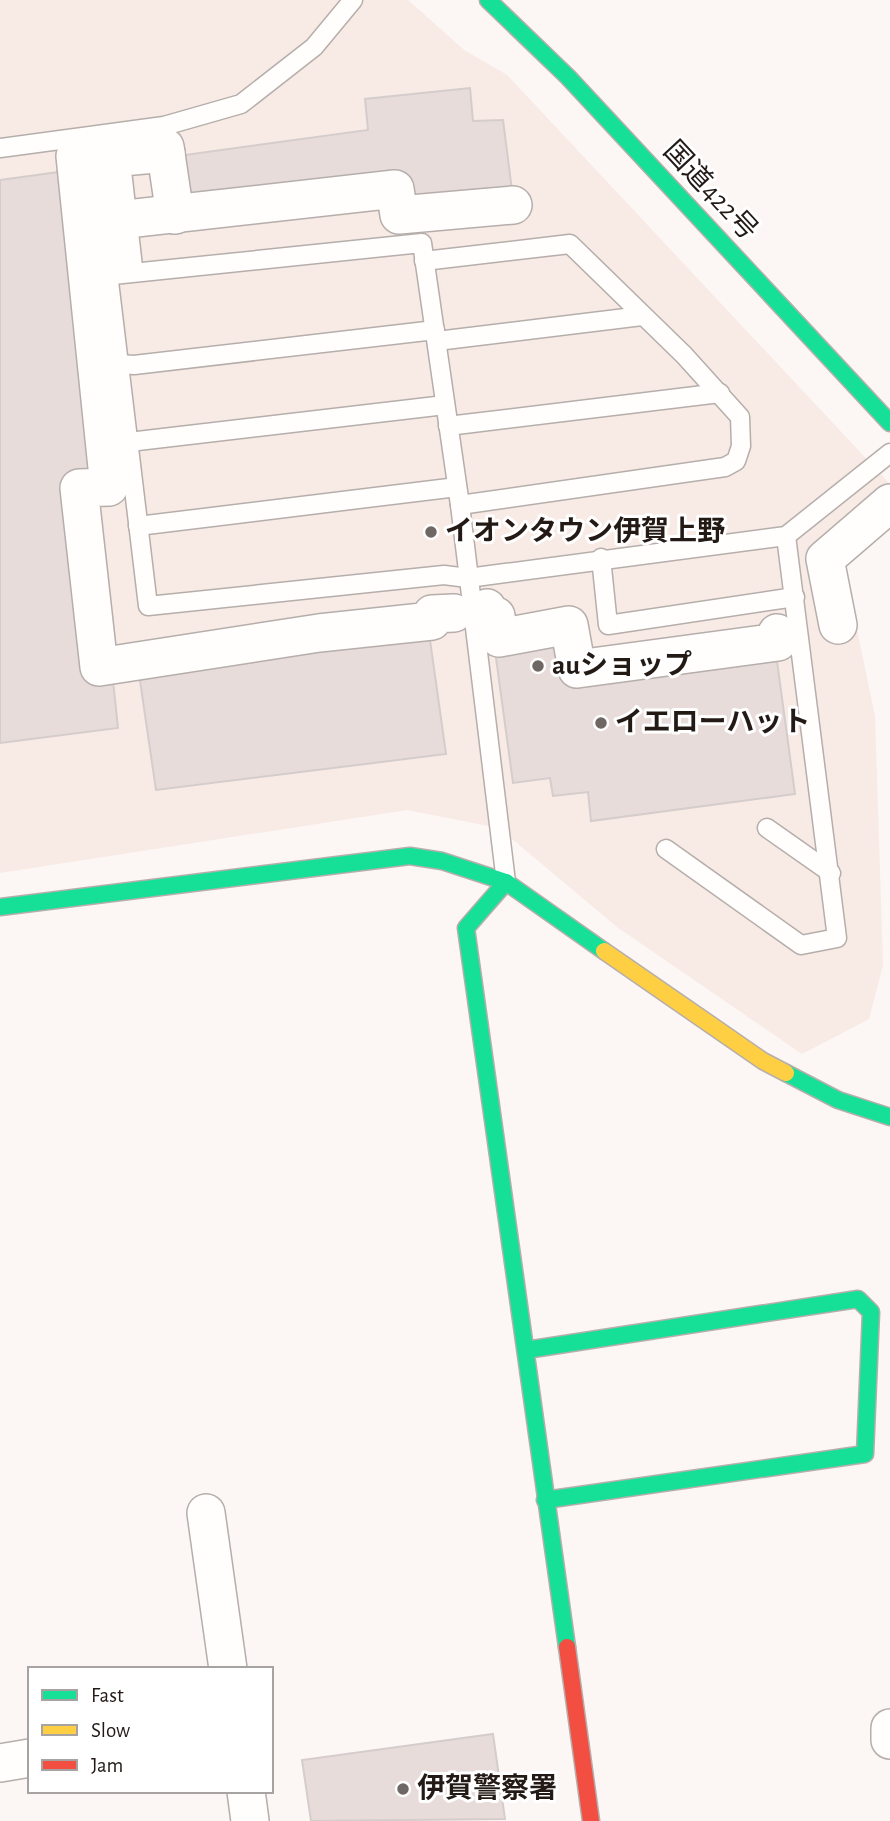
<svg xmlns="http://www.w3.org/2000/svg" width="890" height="1821" font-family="'Alegreya Sans','Noto Sans JP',sans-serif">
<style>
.built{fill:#f8eae4}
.building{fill:#e7dcda;stroke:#d5cdcc;stroke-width:2}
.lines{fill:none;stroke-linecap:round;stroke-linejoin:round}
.lane-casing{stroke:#b5aeab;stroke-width:21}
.street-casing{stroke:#b5aeab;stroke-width:40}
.fast-casing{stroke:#b5aeab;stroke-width:19}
.slow-casing{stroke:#b5aeab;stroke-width:19}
.jam-casing{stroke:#b5aeab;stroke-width:19}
.lane{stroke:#fffefd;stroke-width:18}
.street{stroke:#fffefd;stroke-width:37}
.fast{stroke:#16e098;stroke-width:16}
.slow{stroke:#ffcf43;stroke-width:16}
.jam{stroke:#f24e42;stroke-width:16}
.poi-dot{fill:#6f6764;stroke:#fff;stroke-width:2.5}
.labels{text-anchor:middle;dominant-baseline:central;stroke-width:6;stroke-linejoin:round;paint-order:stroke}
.street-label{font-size:28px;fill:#231a16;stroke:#fff}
.poi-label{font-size:28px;font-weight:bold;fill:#231a16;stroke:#fff;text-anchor:start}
</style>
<rect width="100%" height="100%" fill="#fcf6f4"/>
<!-- built -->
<polygon class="built" points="0,0 408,0 464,50 507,75 890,484 890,507 835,557 854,616 875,716 883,965 869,1019 802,1054 617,927 499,828 407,810 0,873"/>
<!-- building -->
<g class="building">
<polygon points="470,88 473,121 503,120 513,198 401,208 175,209 170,157 368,130 365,99"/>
<polygon points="59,172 118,728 0,743 0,180"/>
<polygon points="428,626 446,754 156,790 138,667"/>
<polygon points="565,633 571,682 776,654 795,794 591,821 588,792 553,796 550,778 513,783 494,643"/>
<polygon points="493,1734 505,1819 311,1821 302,1760"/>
</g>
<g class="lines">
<!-- lane casing -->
<g class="lane-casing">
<g id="lane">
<polyline points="91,137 96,178"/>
<polyline points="0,148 164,126 241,104 314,47 353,0"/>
<polyline points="105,248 148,606 444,575 468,578 786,536 890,453"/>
<polyline points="424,261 570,244 684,355 740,417 741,446 736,461 725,467 460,505"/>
<polyline points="113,275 422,243 460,505 506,882"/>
<polyline points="437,341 642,316"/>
<polyline points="118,364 134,365 435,330"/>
<polyline points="448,426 720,393"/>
<polyline points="129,442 445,405"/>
<polyline points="138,526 457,487"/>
<polyline points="601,558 608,625 795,597"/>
<polyline points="767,828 831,873"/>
<polyline points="666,849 801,945 837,938 786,536"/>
</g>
</g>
<!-- street casing -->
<g class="street-casing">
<g id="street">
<polyline points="165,147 175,215"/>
<polyline points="75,156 109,487 79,488 99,667 319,633 432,621 432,614 454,613"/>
<polyline points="118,220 395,189 399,215 513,205"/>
<polyline points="123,263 111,158 166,153"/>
<polyline points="487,608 486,617 496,616 499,638 569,625 577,669 778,642 777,633"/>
<polyline points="838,625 825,559 890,503"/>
<polyline points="206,1513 228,1669"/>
<polyline points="890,1728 890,1740"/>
<polyline points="0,1763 30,1758"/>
<polyline points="246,1791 250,1821"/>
</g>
</g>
<!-- fast casing -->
<g class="fast-casing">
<g id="fast">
<polyline points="488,0 568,77 890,423"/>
<polyline points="506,882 466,928 567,1647"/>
<polyline points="0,907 410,856 442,861 506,882 604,951"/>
<polyline points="786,1073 838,1100 890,1117"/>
<polyline points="526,1350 858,1299 871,1312 865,1454 545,1500"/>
</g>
</g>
<!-- slow casing -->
<g class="slow-casing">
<polyline id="slow" points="604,951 763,1061 786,1073"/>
</g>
<!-- jam casing -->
<g class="jam-casing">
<polyline id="jam" points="567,1647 591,1821"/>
</g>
<!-- lane -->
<use href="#lane" class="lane"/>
<!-- street -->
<use href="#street" class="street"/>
<!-- fast -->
<use href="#fast" class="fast"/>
<!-- slow -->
<use href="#slow" class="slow"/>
<!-- jam -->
<use href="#jam" class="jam"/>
</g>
<!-- markers -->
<g class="poi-dot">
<circle cx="431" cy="532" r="7"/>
<circle cx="538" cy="666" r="7"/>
<circle cx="601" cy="723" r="7"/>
<circle cx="403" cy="1789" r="7"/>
</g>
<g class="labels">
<!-- street labels -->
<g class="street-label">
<text transform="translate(710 191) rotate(47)">国道422号</text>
</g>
<!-- poi labels -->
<g class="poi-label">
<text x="445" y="532">イオンタウン伊賀上野</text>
<text x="552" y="666">auショップ</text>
<text x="615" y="723">イエローハット</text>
<text x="417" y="1789">伊賀警察署</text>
</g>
</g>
<!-- legend -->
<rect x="28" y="1667" width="245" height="126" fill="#ffffff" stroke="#a7a3a2" stroke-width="2"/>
<rect x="42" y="1690" width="35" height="10" fill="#16e098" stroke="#a7a3a2" stroke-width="2"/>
<text x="91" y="1702" font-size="21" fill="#231a16">Fast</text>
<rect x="42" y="1725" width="35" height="10" fill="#ffcf43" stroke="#a7a3a2" stroke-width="2"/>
<text x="91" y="1737" font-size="21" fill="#231a16">Slow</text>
<rect x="42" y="1760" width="35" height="10" fill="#f24e42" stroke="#a7a3a2" stroke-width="2"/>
<text x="91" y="1772" font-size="21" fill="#231a16">Jam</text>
</svg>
